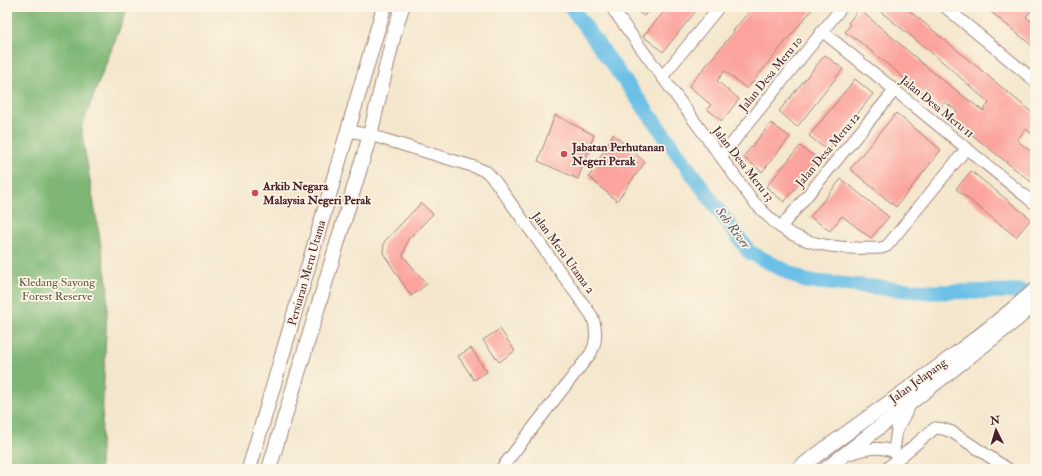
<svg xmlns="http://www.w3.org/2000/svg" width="1042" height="476" font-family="'IM FELL Double Pica',serif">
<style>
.forest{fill:#7eb775;stroke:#646b50}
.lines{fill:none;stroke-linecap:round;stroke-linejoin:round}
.river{stroke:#6ac0e7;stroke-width:15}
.building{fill:#fba39c}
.minor-casing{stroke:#9f837c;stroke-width:13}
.major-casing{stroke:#9f837c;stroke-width:16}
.minor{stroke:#fff;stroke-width:11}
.major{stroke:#fff;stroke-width:14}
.poi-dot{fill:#d1495b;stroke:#fcf5e5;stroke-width:1.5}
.labels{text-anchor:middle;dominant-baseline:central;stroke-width:3.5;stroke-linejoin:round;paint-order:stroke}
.street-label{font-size:12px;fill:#4a1f2b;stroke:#fcf5e5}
.poi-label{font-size:12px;font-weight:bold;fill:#4a1f2b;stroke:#fcf5e5;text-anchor:start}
.park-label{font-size:12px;fill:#635647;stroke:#fcf5e5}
.water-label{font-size:13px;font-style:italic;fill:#55576d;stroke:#fcf5e5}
</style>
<rect width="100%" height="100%" fill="#fcf5e5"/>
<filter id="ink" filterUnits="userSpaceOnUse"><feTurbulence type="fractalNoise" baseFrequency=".025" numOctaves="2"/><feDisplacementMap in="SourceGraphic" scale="8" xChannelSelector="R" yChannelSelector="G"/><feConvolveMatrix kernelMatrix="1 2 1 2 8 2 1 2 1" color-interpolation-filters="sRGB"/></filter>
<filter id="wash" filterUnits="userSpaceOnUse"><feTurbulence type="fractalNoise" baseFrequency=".012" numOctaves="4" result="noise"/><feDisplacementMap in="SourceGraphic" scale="16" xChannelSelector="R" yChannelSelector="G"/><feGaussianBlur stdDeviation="0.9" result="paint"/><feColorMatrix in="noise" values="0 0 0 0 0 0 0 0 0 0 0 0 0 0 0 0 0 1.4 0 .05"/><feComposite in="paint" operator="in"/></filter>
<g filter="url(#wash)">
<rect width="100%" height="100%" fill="#f4e7cd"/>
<!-- forest -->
<polygon class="forest" points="7,7 128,7 81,128 108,287 100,469 7,469"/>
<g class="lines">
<!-- river -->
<polyline class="river" points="571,7 749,252 805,281 929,292 1018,291 1035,294"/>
</g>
<g id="blocks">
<!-- building -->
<g class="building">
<polygon points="632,7 651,7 644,16"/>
<polygon points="668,7 699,7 663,52 643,36"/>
<polygon points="753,7 814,7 747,89 725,71 717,81 739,99 722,121 707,109 711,105 689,86 734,32 733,31"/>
<polygon points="875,7 905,7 1035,115 1035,137 1026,129 1017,140 1035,155 1035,185 951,118 957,111 945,102 940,107 860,42 845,32 850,25 848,23 859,9 935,74 983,111 989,103 944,63"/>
<polygon points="985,7 1034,7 1026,17 1035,24 1035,48"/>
<polygon points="825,55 843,69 797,127 779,111"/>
<polygon points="855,79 873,94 828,151 809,136"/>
<polygon points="896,113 941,150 896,207 850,169"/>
<polygon points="555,115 594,135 578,179 538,161"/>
<polygon points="771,123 790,137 762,172 743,157"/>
<polygon points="613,134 645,162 617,201 589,177"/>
<polygon points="800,146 819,160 784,202 766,187"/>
<polygon points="971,171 1031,219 1016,237 956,189"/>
<polygon points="841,179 889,217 871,238 842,216 830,231 810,217"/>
<polygon points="421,203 433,214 408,239 403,256 427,284 411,296 383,253 384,242"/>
<polygon points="500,329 515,351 499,362 483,340"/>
<polygon points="471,348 487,372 474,380 458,356"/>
</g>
</g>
</g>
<g filter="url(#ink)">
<use href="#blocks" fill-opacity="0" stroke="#9f837c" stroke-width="1"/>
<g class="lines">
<!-- minor casing -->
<g class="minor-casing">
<g id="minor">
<path d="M 611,7 L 753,201 C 762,210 770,219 780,227 C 809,248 847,249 881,248 L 887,246 L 967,148"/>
<polyline points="945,7 1035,81"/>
<polyline points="822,31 1035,204"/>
<polyline points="662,77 719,7"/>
<path d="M 349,131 L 370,135 L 475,167 L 487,172 L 495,181 L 592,316 C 597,328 597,342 591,353 L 501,469"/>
<polyline points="721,157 842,7"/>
<polyline points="781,227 895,90"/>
<polyline points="894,451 897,429 909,407"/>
<path d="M 850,454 C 865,448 888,444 900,457"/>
<polyline points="886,469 935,428 943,429 952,432 1008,469"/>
</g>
</g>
<!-- major casing -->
<g class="major-casing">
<g id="major">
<polyline points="249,469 384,7"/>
<polyline points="269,469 370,135 395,30 402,7"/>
<path d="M 798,469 C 877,409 961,355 1035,290"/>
<polyline points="826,469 1016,320 1034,304"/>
</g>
</g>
<!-- minor -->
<use href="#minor" class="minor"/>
<!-- major -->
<use href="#major" class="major"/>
</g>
</g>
<!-- markers -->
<g class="poi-dot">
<circle cx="564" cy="154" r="4"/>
<circle cx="255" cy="193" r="4"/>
</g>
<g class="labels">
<!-- street labels -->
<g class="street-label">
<text transform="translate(771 74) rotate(-51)">Jalan Desa Meru 10</text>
<text transform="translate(937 107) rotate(39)">Jalan Desa Meru 11</text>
<text transform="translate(828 150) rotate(-50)">Jalan Desa Meru 12</text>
<text transform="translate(743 164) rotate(52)">Jalan Desa Meru 13</text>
<text transform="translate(563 253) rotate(54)">Jalan Meru Utama 2</text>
<text transform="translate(307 273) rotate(-74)">Persiaran Meru Utama</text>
<text transform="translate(918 381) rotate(-36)">Jalan Jelapang</text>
</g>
<!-- poi labels -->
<g class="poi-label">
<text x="572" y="147">Jabatan Perhutanan<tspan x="572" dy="14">Negeri Perak</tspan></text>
<text x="263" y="186">Arkib Negara<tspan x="263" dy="14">Malaysia Negeri Perak</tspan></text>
</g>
<!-- park labels -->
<g class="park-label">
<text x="57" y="282">Kledang Sayong<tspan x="57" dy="14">Forest Reserve</tspan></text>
</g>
<!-- water labels -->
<g class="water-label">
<text transform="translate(733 228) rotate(53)">Seh River</text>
</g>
</g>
<!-- margin -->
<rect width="1042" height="476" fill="none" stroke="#fcf5e5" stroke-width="24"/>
<!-- north arrow -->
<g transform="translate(996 430) rotate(355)" stroke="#fcf5e5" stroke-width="3" paint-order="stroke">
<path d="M0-3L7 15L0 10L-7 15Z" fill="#4a1f2b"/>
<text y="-6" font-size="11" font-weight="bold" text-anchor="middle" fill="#4a1f2b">N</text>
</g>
</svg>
